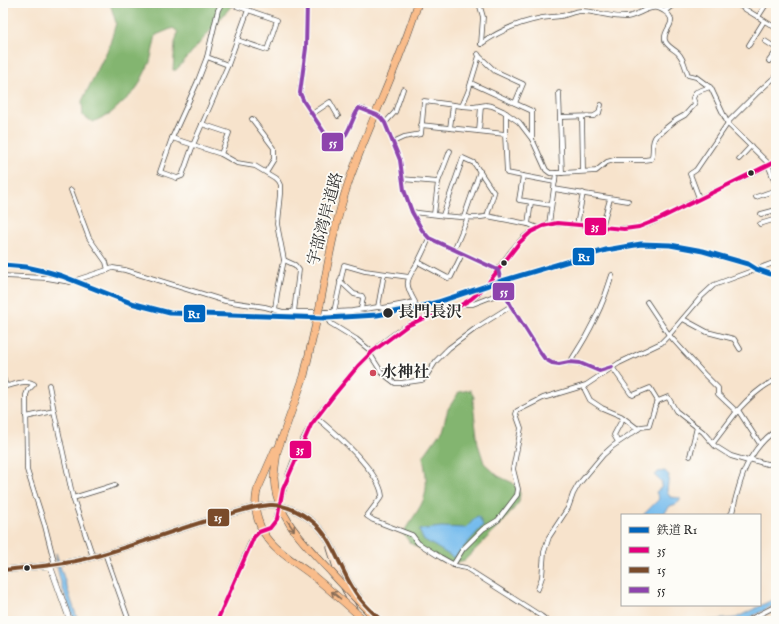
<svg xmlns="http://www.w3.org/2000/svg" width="779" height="624" font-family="'IM FELL English','Noto Serif JP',serif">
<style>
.forest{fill:#83b56f;stroke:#57704d}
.water{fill:#76bced;stroke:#50748c}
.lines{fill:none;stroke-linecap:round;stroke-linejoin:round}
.minor-tunnel{stroke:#cebeac;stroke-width:4;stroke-dasharray:4 2;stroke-linecap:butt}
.minor-casing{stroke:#4a4743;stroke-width:5.5}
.tertiary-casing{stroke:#4a4743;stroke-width:6}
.secondary-casing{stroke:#4a4743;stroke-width:7}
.motorway-casing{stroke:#4a4743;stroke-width:8}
.minor{stroke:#fff;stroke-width:4}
.tertiary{stroke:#fff;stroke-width:5}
.secondary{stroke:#fde4d0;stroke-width:5.5}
.motorway{stroke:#f9bc8a;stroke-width:7}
.motorway-bridge-casing{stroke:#4a4743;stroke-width:8;stroke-linecap:butt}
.motorway-bridge{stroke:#f9bc8a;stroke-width:7}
.bus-1-casing{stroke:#fdfcf7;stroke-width:7}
.bus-2-casing{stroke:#fdfcf7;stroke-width:7}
.bus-3-casing{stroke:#fdfcf7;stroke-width:7}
.bus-1{stroke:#e5007d;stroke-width:4}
.bus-2{stroke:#7a4b2a;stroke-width:4}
.bus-3{stroke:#8e44ad;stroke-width:4}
.rail-1-casing{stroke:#fdfcf7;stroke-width:8}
.rail-1{stroke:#0065bd;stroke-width:5}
.oneway{stroke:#886c56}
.bus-dot{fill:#2b2b2b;stroke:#fdfcf7;stroke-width:1.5}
.poi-dot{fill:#d1495b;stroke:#fdfcf7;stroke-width:1.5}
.labels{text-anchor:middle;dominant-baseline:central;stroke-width:3.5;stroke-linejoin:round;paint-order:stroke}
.street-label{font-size:16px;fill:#2b2b2b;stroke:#fdfcf7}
.stop-label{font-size:16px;font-weight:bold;fill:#2b2b2b;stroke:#fdfcf7;text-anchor:start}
.poi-label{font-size:16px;font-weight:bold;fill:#2b2b2b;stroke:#fdfcf7;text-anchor:start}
.line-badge{stroke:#fdfcf7;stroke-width:1.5}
.badge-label{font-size:11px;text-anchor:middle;font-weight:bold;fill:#fff}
</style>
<rect width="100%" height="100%" fill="#fdfcf7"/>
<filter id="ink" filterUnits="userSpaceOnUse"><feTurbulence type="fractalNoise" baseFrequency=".025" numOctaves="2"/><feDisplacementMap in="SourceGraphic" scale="8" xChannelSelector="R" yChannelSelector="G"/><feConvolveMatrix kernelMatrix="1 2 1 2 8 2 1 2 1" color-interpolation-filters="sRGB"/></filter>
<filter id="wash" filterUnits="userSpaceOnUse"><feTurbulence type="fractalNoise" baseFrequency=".012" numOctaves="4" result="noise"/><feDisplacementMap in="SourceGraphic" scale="16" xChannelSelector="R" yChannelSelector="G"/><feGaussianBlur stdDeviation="0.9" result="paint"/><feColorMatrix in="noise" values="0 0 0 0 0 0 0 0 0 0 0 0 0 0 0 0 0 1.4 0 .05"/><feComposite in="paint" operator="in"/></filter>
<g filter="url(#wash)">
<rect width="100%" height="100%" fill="#f7e3cc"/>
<!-- forest -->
<g class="forest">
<polygon points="110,3 234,3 185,60 176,70 173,70 175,43 178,32 173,28 156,35 150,62 136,90 111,113 93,122 83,116 82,101 109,47 116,23"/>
<path d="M 470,390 L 474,397 L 473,404 L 478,444 L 484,463 L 498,476 L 513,483 L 520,493 L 519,502 L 504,521 L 465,560 L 454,563 L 436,558 L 410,543 L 403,533 C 410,521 421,509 425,495 C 428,482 425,469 423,457 L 442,430 L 448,409 L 459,392 Z"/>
</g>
<!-- water -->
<g class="water">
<polygon points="665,471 669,475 667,491 670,497 680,498 680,501 676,504 670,506 663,515 643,515 659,499 656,492 661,488 662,482 655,476 658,472"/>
<polygon points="477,516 479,517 483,525 482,527 454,558 423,539 419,530 441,527 466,528"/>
<path d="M 56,553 L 58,560 L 78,621 L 74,621 C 67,599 56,576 56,553 Z"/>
<polygon points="776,598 776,604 743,621 701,621 736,618"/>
</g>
</g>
<g filter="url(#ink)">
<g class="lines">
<!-- minor-tunnel -->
<polyline class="minor-tunnel" points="364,109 377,115"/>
<!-- minor casing -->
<g class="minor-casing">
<g id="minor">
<polyline points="222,3 218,10 207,57 197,83 172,138 160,172 177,178 182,176 193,145 228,65 248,10 227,3"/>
<path d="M 307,3 L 306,48 L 300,89 C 301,102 323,132 332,142 L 341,141 C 350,132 352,118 359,108 L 364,109"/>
<polyline points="479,3 483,17 481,44"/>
<polyline points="659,3 661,9"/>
<polyline points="737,3 740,6 776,28"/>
<polyline points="665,11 676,3"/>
<polyline points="758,17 767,3"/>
<polyline points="237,40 267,50 277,20 248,10"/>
<polyline points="765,41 776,48"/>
<path d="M 481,44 C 499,31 520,22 542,18 C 548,17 555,17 561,16 C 567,15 574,11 581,11 C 597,11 611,18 627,17 C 640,15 652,2 664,11 C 681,22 662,29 665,40 C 666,46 674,49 678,53 C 684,59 685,67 688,75 L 696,77 L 711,88 L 728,124 L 767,162 L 776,185"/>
<polyline points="749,45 764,21"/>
<polyline points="479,56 495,71 523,84 515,103"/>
<polyline points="207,57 228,65"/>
<polyline points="769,61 776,52"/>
<polyline points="471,83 532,111 532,139"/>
<polyline points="462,106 473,107 486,105 492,106 503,111 519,122 532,139 546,170 550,173 556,173"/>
<polyline points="312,114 330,102 338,116"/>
<polyline points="377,115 381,118 385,123 400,160 404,190 412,212 422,230 429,238 498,270 504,292 511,306 540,352 545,359 552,363 559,364 575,362 599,371 606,369"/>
<polyline points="561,117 594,116 599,113 601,105"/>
<polyline points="582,117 583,171"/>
<polyline points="252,119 274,148 274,159 266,172"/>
<polyline points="385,123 395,112 403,89"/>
<polyline points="202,124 229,133 221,154"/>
<polyline points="421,125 505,134 507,173 555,182"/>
<polyline points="450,128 453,105"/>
<polyline points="479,131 481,106"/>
<polyline points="505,134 506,132 506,113"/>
<polyline points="172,138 221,154 237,163 255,166 275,178 278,181 280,185 280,194 277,224 284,260 277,294 275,310"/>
<polyline points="393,142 404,137 421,134 424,101 462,106 468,92 479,56 478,54"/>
<polyline points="739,159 751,146"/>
<path d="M 562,173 L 596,171 L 607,162 L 614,160 L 644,160 L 651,159 C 655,151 650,143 656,136 L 676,120 L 685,115 L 695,104 L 693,98 L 696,92 L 710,87"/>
<polyline points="523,176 519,200 551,205"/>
<polyline points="402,179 438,182"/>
<path d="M 554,189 C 578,193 603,197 628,201"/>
<polyline points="71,190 89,238 106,262 108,270"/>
<polyline points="756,197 776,190"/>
<polyline points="699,198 690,174 696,170 730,120 756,94 776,76"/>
<path d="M 412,212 C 428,214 474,221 487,216 L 528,224 L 538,228"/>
<polyline points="434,214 438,182 450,151"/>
<polyline points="761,214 776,210"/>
<polyline points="443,215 463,158 474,163 494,193 487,216"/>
<polyline points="464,217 480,171"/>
<polyline points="528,224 531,202"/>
<polyline points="549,224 556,173 562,173 559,93"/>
<polyline points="760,224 776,219"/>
<polyline points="577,225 583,193"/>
<polyline points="602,227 610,199"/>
<polyline points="454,250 468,217"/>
<polyline points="284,260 295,265 299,270 294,312"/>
<polyline points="418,262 448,278 451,277 462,254"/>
<path d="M 3,276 L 47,278 L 70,282 L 113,268 L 125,270 L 225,301 L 265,307 L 283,312 L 334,312 L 352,311 L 378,307 L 383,308 L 415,302 C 403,281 407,281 418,262 C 422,254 426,246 429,238"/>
<polyline points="340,281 354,294 362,296 363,298 361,309"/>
<polyline points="647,302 669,335 705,375 718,388 718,394 737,412"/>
<polyline points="465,304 473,304 504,292"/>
<polyline points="378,307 384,274"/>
<polyline points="326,312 327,318 330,323 356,339 372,352"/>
<polyline points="334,312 344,265 365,271 409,277"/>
<polyline points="683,319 707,332 734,339 740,349"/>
<polyline points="370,354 382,373 395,383 401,383 422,380 425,378 436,361 449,348 476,328 511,306"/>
<path d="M 571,362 L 572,359 C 590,332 603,306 612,275"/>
<polyline points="612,367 631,394 633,395 650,388 658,401 668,397 676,411 703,432 715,446 731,456 748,461"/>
<path d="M 3,377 L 6,386 C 15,385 26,379 34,384 L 28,390 L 26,395 L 27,470 L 45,526 L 55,565"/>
<polyline points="49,385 54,411 73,498 93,557"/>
<polyline points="583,386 590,400 602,408 621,416 638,429"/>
<path d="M 738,410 C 748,399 760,387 774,381 L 776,383"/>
<polyline points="26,417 54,411"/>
<path d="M 316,417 C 334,432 380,472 382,496 L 367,516 L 373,520 L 412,535 L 418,543 L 440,557 L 456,566 L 466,568 L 541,616 L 545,619 L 544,621"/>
<polyline points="618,442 614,435 623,418"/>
<polyline points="713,443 738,410 760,444"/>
<polyline points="690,456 697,427"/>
<polyline points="749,459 767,464 776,463"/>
<polyline points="73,498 115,485"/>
<path d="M 730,515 L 732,513 C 740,479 747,451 776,430"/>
<polyline points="105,553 129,621"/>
<polyline points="453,565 463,549 483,529 498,520 517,495 518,489 513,469 521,428 516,414 517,411 543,398 586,385 619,363 661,343 669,335 702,296 714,285 776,262"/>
<polyline points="538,589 542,577 544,552 549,537 568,508 573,494 578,485 603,455 613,446 641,427 649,426 655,406 658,401"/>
<path d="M 217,621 L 251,541 C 256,534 259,533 266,530 C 276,527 277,515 279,506"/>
<polyline points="747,621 776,606"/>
</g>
</g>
<!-- tertiary casing -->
<g class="tertiary-casing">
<g id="tertiary">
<path d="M 280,503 C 286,478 298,447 311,425 C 317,415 324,407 331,399 C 352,371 377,343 408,325 C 432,311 455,315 478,294 C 499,274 514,236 542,226 C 554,222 565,224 577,225 C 595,227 615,230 632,228 C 654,225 675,210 694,201 C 721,187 750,176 776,161"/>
<polyline points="50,565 70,621"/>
</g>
</g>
<!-- secondary casing -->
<g class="secondary-casing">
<g id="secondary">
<polyline points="330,548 338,574 354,609"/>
<path d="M 3,570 C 33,567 63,565 93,557 C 137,545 179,528 223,516 C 238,512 254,506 270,505 C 284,504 300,512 312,521 C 328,533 336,556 345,574 C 349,583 355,592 361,600"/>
</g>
</g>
<!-- motorway casing -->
<g class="motorway-casing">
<g id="motorway">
<path d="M 320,305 C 328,263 335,221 349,181 C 370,121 400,64 418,3"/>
<polyline points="274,477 277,452 304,376 316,323"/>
<polyline points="257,491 275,450"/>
</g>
</g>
<!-- minor -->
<use href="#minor" class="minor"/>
<!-- tertiary -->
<use href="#tertiary" class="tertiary"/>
<!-- secondary -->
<use href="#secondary" class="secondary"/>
<!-- motorway -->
<use href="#motorway" class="motorway"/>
<!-- motorway-bridge casing -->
<g class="motorway-bridge-casing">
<g id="motorway-bridge">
<polyline points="316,323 320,305"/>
<path d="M 274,477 C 275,517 305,544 331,572 C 346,589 362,605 378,621"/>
<path d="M 257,491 C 254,505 256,520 264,533 C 275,551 295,562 312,575 C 330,590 348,605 365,621"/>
</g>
</g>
<!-- motorway-bridge -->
<use href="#motorway-bridge" class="motorway-bridge"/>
<!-- bus-1 casing -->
<g class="bus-1-casing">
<polyline id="bus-1" points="217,621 254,537 259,532 270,528 277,519 283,489 311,425 334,395 358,366 372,352 407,326 422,319 451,311 471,299 485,287 519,243 531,232 543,226 557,223 624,229 639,227 659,219 776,161"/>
</g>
<!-- bus-2 casing -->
<g class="bus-2-casing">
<path id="bus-2" d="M 3,570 C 33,567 63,565 93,557 C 137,545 179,528 223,516 C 238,512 254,506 270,505 C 284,504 300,512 312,521 C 332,536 340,569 354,590 C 361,602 372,612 382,621"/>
</g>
<!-- bus-3 casing -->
<g class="bus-3-casing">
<path id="bus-3" d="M 307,3 L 306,48 L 300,93 L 304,102 L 326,135 L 332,142 L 341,141 C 350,132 352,118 359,108 L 377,115 L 381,118 L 385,123 L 400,160 L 404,190 L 412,212 L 422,230 L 429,238 L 498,270 L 504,292 L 511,306 L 540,352 L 545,359 L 552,363 L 559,364 L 569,362 L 580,363 L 599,371 L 612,367"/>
</g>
<!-- bus-1 -->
<use href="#bus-1" class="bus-1"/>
<!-- bus-2 -->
<use href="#bus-2" class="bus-2"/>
<!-- bus-3 -->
<use href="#bus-3" class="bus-3"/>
<!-- rail-1 casing -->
<g class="rail-1-casing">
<polyline id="rail-1" points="3,265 26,267 48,272 62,276 131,303 170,313 327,318 377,315 415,308 438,302 495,283 606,250 641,244 670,245 703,251 748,264 756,269 776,276"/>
</g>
<!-- rail-1 -->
<use href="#rail-1" class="rail-1"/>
</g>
<!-- one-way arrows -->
<defs><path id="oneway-shaft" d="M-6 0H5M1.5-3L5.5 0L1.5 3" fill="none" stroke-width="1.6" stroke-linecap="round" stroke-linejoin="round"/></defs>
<g class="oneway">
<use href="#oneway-shaft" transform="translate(291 526) rotate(56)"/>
<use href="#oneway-shaft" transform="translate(336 595) rotate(-140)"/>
</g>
</g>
<!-- markers -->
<g class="bus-dot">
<circle cx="751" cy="173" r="3.5"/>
<circle cx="504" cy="263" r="3.5"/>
<circle cx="388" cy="313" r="5.5"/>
<circle cx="27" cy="568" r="3.5"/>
</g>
<circle class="poi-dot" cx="373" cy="373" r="4"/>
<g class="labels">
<!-- street labels -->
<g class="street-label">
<text transform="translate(326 219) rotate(-75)">宇部湾岸道路</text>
</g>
<!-- stop labels -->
<g class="stop-label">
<text x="398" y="313">長門長沢</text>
</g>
<!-- poi labels -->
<g class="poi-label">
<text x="381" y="373">水神社</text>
</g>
</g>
<g class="line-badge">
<rect x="321" y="132" width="23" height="20" rx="4" fill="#8e44ad"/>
<rect x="584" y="217" width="23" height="19" rx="4" fill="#e5007d"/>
<rect x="572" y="247" width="23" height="19" rx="4" fill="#0065bd"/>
<rect x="492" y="282" width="23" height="19" rx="4" fill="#8e44ad"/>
<rect x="183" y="304" width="23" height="19" rx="4" fill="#0065bd"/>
<rect x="289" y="440" width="23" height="19" rx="4" fill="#e5007d"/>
<rect x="207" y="508" width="23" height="19" rx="4" fill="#7a4b2a"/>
</g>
<g class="badge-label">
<text x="333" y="146">55</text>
<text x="595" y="230">35</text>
<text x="584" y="261">R1</text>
<text x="504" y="295">55</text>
<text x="194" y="318">R1</text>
<text x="300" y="453">35</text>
<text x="218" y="521">15</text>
</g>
<!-- margin -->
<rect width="779" height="624" fill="none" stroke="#fdfcf7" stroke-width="16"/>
<!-- legend -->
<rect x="621" y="514" width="140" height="92" fill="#fdfcf7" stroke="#a9a8a5"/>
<rect x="629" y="527" width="20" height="6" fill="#0065bd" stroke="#a9a8a5"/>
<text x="657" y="534" font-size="12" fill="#2b2b2b">鉄道 R1</text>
<rect x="629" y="547" width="20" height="6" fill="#e5007d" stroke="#a9a8a5"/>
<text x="657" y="554" font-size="12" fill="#2b2b2b">35</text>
<rect x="629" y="567" width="20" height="6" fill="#7a4b2a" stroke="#a9a8a5"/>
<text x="657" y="574" font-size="12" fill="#2b2b2b">15</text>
<rect x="629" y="587" width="20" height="6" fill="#8e44ad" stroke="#a9a8a5"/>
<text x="657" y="594" font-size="12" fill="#2b2b2b">55</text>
</svg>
